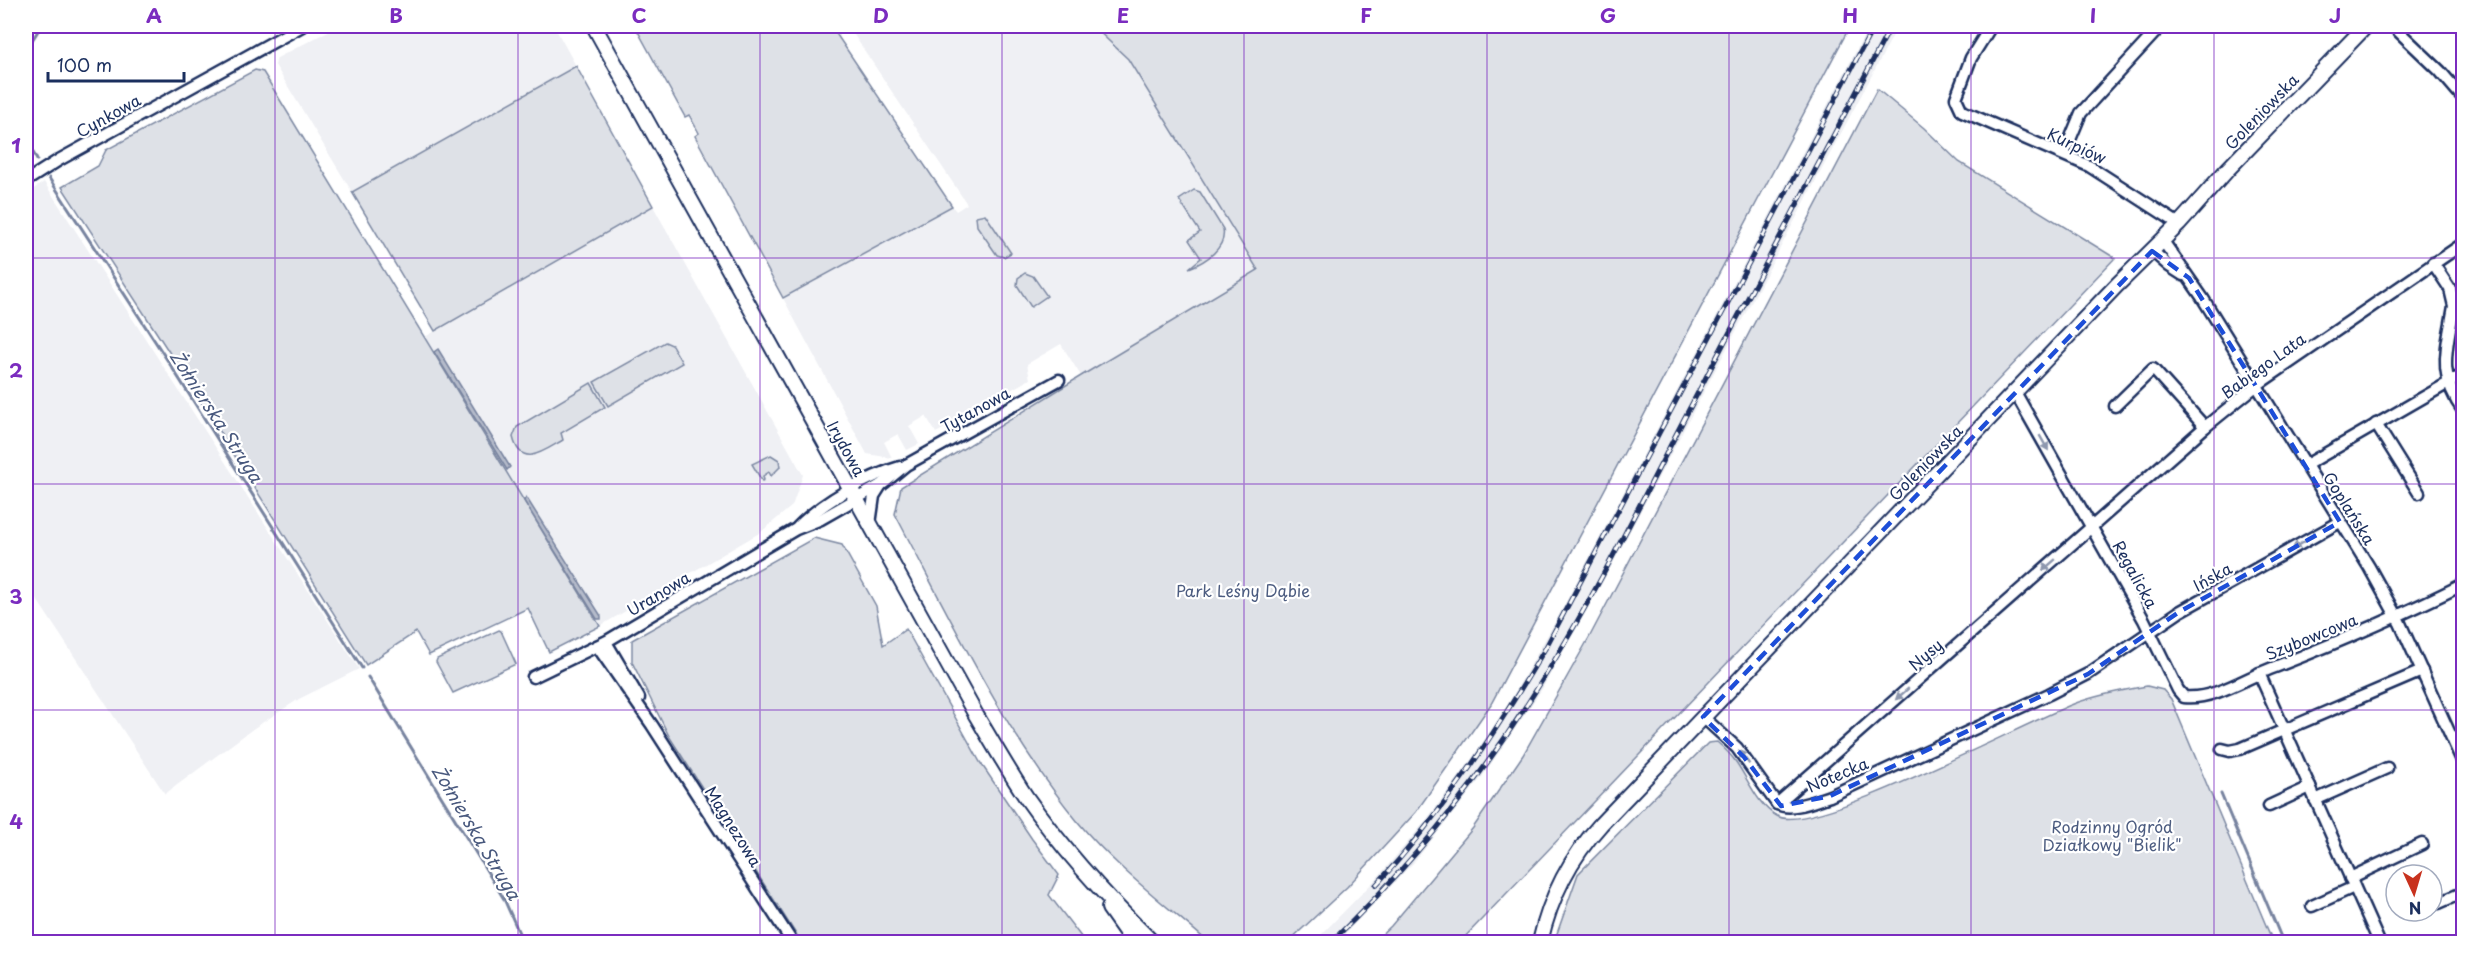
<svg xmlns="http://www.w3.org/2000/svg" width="2489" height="968" font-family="'Playpen Sans',sans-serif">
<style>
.built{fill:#eff0f4}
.green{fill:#dee1e7;stroke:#7c88a2;stroke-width:1.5}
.water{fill:#b5bbca;stroke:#77839f;stroke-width:1.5}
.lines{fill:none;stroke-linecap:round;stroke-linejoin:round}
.stream{stroke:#77839f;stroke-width:3}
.street-casing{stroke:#1b2f5e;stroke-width:15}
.secondary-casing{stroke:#1b2f5e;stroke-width:18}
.street{stroke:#fff;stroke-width:10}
.secondary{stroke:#fff;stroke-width:14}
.rail-casing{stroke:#1b2f5e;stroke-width:5}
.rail{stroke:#fff;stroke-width:3;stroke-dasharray:9;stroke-linecap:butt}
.oneway{fill:#8d97ae}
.marked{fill:none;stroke:#1d4ed8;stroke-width:4.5;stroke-dasharray:12 8;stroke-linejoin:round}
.grid{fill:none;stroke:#7b2cbf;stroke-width:1.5;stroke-opacity:0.55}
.labels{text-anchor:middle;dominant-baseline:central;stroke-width:4.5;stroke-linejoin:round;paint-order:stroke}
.street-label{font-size:16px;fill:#1b2f5e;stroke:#fff}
.park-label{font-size:16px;fill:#4c5c80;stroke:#fff}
.water-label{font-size:18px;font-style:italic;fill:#49597e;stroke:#fff}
.neatline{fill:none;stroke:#7b2cbf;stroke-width:2}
.grid-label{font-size:20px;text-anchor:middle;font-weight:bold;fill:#7b2cbf}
</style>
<rect width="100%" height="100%" fill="#fff"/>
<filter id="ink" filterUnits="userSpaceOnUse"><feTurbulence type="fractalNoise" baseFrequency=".0167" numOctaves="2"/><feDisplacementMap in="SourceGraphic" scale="12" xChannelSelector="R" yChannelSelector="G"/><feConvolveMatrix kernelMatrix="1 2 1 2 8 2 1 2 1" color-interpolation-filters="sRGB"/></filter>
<g filter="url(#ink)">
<!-- built -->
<g class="built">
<polygon points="338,26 554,26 576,66 352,192 275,65 277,58"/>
<polygon points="848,26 1093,26 1128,59 1258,270 1081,376 1061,344 1027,364 1030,379 936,433 926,416 909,426 919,444 907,450 898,434 884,442 892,458 867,454 783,298 952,206 956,211 967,204"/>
<polygon points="1869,26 1898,26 1613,563 1542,689 1482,777 1415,861 1337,942 1314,942 1377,878 1423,824 1466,767 1504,711 1559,615"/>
<polygon points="44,182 359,669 299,699 254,728 165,794 26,583 26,194"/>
<polygon points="653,206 803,475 792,506 761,532 600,626 423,338"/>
</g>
<!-- green -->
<g class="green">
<polygon points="635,26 831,26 952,206 783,298 695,136 699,133 689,115 685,117"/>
<path d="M 1093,26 L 1850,26 L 1491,704 L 1416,812 L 1347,887 L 1288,942 L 1208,942 C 1165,904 1115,867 1078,822 C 1002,729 951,619 895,514 L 901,487 L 1081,376 L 1258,270 L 1128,59 Z"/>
<polygon points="576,66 653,206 435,331 352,192"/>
<polygon points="255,70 263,72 600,626 549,652 528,608 429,655 416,632 366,665 184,375 62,187 98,166 106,150"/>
<polygon points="1877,89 1924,128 1959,162 2115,258 1460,942 1374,942 1391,926 1473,828 1523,755 1590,636"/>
<path d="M 1194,190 L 1200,192 L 1223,229 C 1227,248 1205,262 1189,268 L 1201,258 L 1189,240 L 1200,232 L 1179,200 Z"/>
<polygon points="985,214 1011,253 1004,257 997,255 977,226 976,216"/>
<polygon points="1025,273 1033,276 1047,296 1031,307 1017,285 1018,278"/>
<polygon points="665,342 672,345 682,363 608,406 594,382"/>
<path d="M 591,383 L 605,407 L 561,433 L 563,440 C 545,450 521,470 513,437 L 517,427 Z"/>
<polygon points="771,455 779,460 780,467 771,476 769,472 763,476 764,480 762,481 752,464"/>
<polygon points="814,538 842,545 876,606 883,645 906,629 980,762 1032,839 1059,875 1049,895 1085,942 801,942 669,736 632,662 632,640"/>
<polygon points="499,630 501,631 516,664 453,693 436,662 437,659"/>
<path d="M 2147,686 L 2163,690 L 2171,699 L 2273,942 L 1554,942 L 1578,874 L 1708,743 L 1717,742 C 1724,748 1731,755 1736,762 C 1748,779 1758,806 1777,816 C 1812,837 2029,720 2076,703 C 2098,695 2124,690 2147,686 Z"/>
</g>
<!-- water -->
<g class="water">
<polygon points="438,349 510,467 507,470 434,352"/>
<polygon points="526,497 601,616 601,619 597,619 524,501"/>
</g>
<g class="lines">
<!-- stream -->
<g class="stream">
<polyline points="26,50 41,26"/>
<polyline points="26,139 37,160"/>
<polyline points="49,178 173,369 362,668"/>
<polyline points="368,677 504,899 523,942"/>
<polyline points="2221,794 2283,942"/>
</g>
<!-- street casing -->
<g class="street-casing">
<g id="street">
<polyline points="1991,26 1971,58 1956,98 1962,111 2089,166 2179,224"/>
<polyline points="2393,26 2440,71 2464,99"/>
<polyline points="2064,154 2081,113 2161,26"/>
<polyline points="26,181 59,160 302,26"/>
<polyline points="2163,241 2202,297 2369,567 2400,623 2464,765"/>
<polyline points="2152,251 2169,266 2183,275"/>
<path d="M 2433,263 L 2450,289 L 2454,306 C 2447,349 2436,374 2464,412"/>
<path d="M 2015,392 L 2144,620 L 2178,690 L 2184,697 C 2215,700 2247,677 2275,667 C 2339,642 2402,615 2464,584"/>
<polyline points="2115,406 2153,369 2205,427"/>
<polyline points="2376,424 2419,493"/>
<polyline points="2306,465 2464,374"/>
<polyline points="870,524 874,496 881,485"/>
<path d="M 798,527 C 821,503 868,476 900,467"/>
<polyline points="606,642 639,698"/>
<polyline points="597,646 652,725 792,942"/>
<polyline points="2259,673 2379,942"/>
<polyline points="533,677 607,641 796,529 821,519 884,483 906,465 1059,380"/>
<path d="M 1703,717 L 1737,748 L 1777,804 C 1792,811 1814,801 1830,796 L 2049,694 L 2088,674 L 2179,612 L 2340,522"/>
<polyline points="2222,749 2230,751 2240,749 2422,671"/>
<polyline points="2315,800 2387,768"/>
<polyline points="1777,804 2205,427 2257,385 2464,243"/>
<polyline points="2269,806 2310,787"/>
<polyline points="2350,878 2422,844"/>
<polyline points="2439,903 2464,892"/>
<polyline points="2312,906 2354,887"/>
</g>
</g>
<!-- secondary casing -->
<g class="secondary-casing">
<g id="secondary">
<path d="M 594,26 L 976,715 C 992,742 1008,770 1026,797 C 1063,850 1106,897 1152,942"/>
<polyline points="1109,908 1133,942"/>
<path d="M 1540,942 C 1550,898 1570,858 1601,824 L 2117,285 L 2179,224 L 2228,169 L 2366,26"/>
</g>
</g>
<!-- street -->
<use href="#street" class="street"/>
<!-- secondary -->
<use href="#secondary" class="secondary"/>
<!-- rail casing -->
<g class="rail-casing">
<g id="rail">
<path d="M 1376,885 C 1443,813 1496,732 1546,647 L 1874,26"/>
<path d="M 1331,942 C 1408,869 1476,785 1533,695 C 1589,607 1636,512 1684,419 C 1753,288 1822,157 1891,26"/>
</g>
</g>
<!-- rail -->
<use href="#rail" class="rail"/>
</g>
<!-- one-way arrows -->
<defs><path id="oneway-solid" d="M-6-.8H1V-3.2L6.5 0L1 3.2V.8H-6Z" transform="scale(1.5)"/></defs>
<g class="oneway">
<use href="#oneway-solid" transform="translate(2044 443) rotate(60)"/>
<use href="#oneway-solid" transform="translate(2300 544) rotate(150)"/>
<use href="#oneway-solid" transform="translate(2049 565) rotate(139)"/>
<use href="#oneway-solid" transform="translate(1902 694) rotate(139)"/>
<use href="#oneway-solid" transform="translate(1744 757) rotate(-127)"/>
</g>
</g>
<!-- marked area -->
<path class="marked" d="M 2152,251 L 2189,278 L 2340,522 L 2179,612 L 2088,674 L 1830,796 L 1781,806 L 1744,757 L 1703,717 Z"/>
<!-- grid -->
<path class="grid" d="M 275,26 L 275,942M 518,26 L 518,942M 760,26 L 760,942M 1002,26 L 1002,942M 1244,26 L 1244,942M 1487,26 L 1487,942M 1729,26 L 1729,942M 1971,26 L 1971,942M 2214,26 L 2214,942M 26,258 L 2464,258M 26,484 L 2464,484M 26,710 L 2464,710"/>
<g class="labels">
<!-- street labels -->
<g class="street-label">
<text transform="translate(2261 111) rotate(-46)">Goleniowska</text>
<text transform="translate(108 115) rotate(-29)">Cynkowa</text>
<text transform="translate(2077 145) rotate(25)">Kurpiów</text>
<text transform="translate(2263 365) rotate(-36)">Babiego Lata</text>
<text transform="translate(975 409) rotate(-29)">Tytanowa</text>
<text transform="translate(847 448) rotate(61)">Irydowa</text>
<text transform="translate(1925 462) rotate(-46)">Goleniowska</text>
<text transform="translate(2350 508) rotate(58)">Goplańska</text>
<text transform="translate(2136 574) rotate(61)">Regalicka</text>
<text transform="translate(2212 576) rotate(-29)">Ińska</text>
<text transform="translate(658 593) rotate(-31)">Uranowa</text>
<text transform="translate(2311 636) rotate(-22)">Szybowcowa</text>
<text transform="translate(1925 654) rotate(-41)">Nysy</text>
<text transform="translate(1837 774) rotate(-23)">Notecka</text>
<text transform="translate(734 826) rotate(58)">Magnezowa</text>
</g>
<!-- park labels -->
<g class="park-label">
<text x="1243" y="590">Park Leśny Dąbie</text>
<text x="2112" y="826">Rodzinny Ogród<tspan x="2112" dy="18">Działkowy "Bielik"</tspan></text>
</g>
<!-- water labels -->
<g class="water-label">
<text transform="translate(217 416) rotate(57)">Żołnierska Struga</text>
<text transform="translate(477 832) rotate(59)">Żołnierska Struga</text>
</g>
</g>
<!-- margin -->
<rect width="2489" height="968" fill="none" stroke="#fff" stroke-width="66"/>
<!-- north arrow -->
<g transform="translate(2414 893) rotate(176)"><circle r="28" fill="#ffffff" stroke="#a4acbf" stroke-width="1.5"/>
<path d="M0-4.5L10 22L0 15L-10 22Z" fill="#c8321e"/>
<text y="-9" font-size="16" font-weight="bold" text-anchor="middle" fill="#1b2f5e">N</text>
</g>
<!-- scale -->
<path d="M48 72v9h136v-9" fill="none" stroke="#1b2f5e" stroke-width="3"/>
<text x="57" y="72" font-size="18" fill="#1b2f5e" stroke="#ffffff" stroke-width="4.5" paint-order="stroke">100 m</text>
<rect x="33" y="33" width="2423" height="902" class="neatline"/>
<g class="grid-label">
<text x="154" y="23">A</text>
<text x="396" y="23">B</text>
<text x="639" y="23">C</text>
<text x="881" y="23">D</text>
<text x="1123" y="23">E</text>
<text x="1366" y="23">F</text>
<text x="1608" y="23">G</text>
<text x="1850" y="23">H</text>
<text x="2093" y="23">I</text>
<text x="2335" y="23">J</text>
<text x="16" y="153">1</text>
<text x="16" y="378">2</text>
<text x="16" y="604">3</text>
<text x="16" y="829">4</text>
</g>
</svg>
